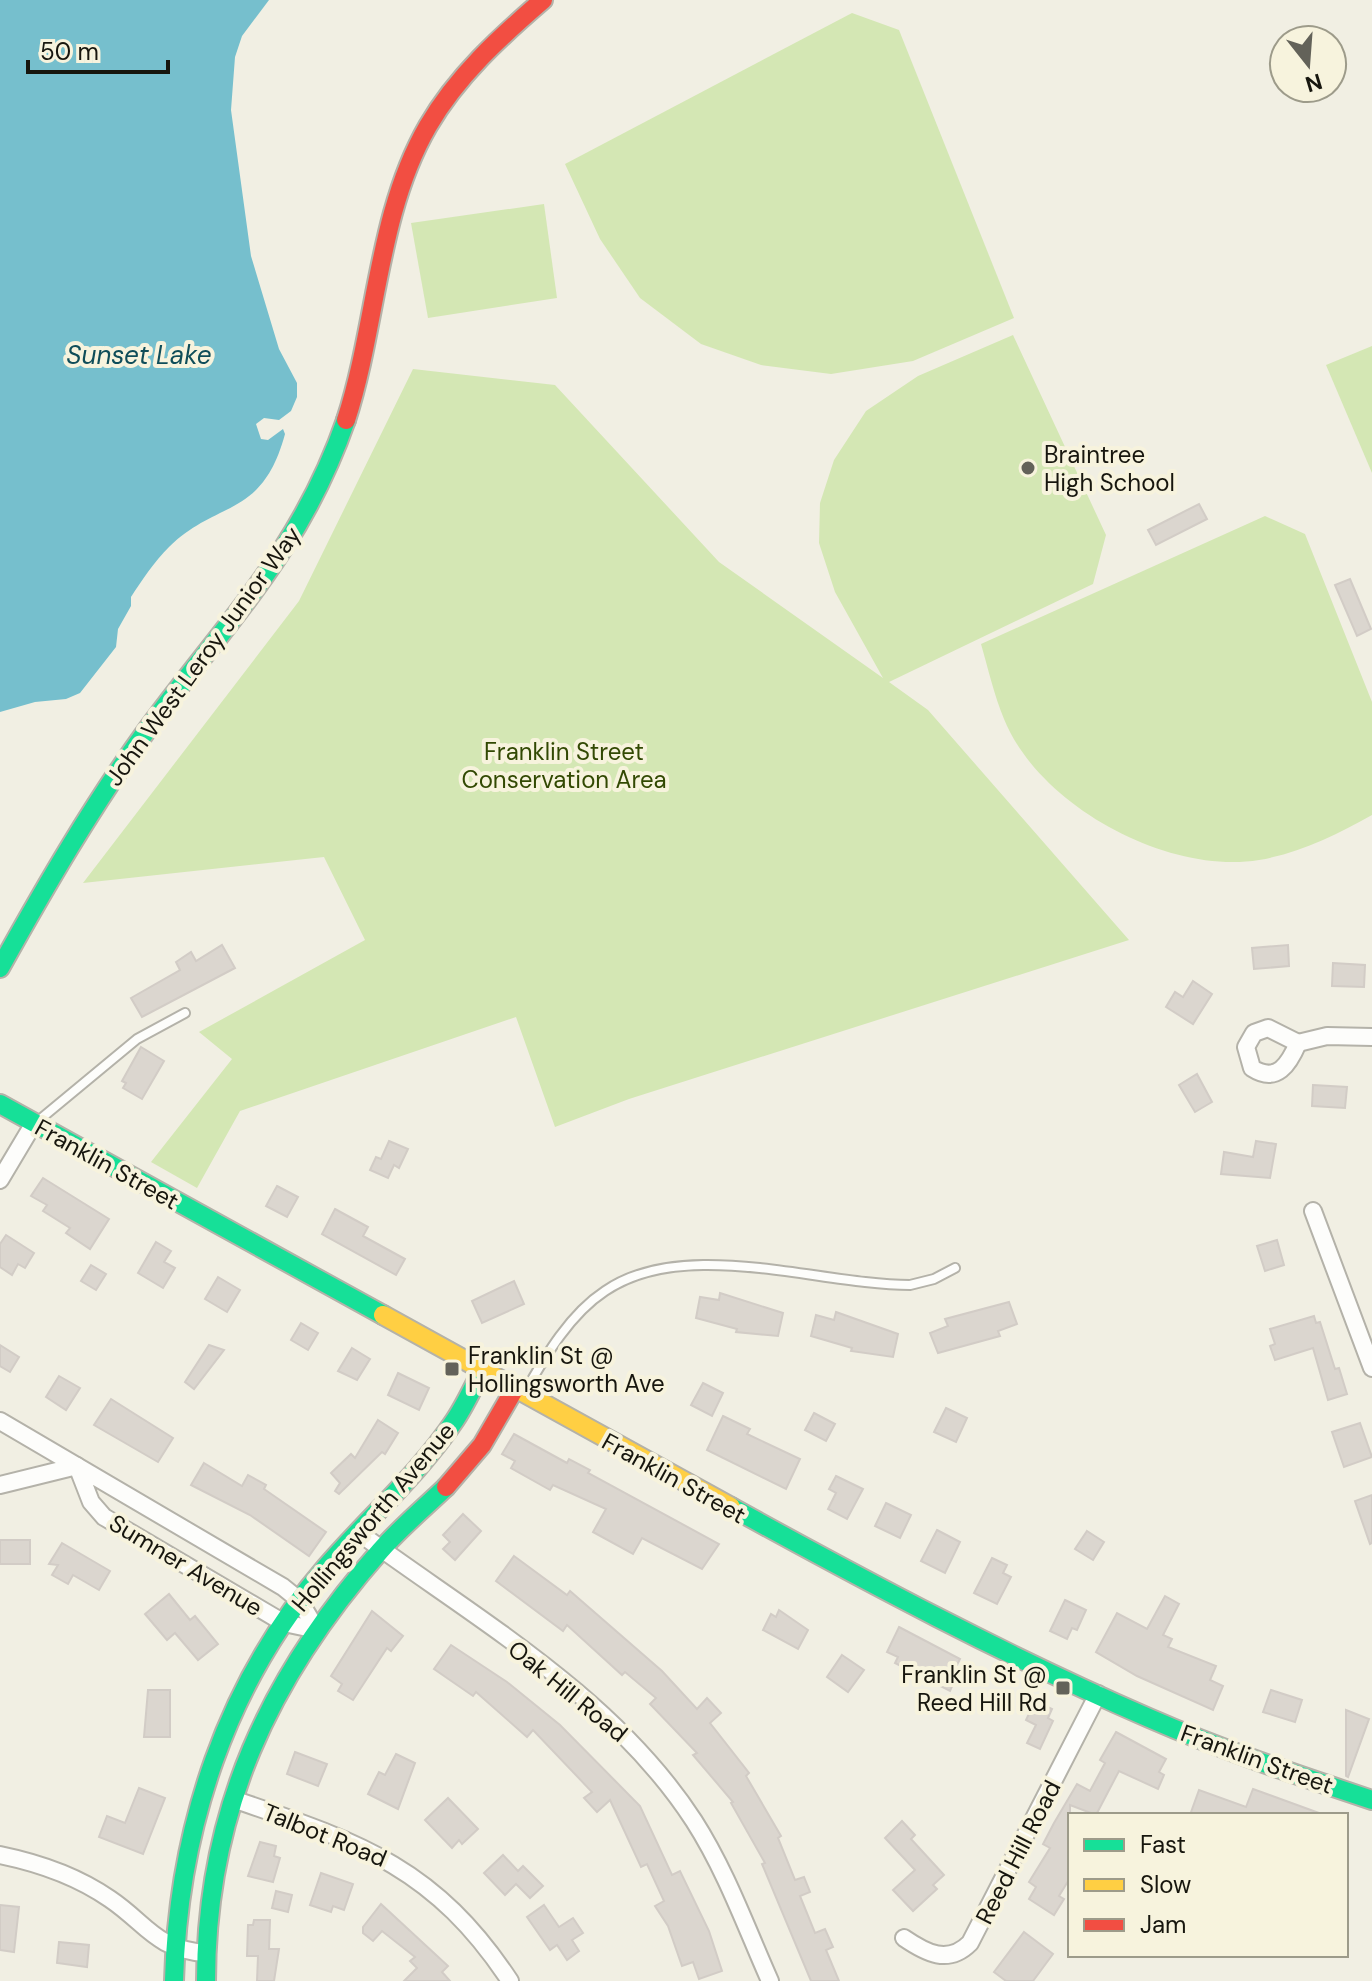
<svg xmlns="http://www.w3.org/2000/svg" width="1372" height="1981" font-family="'DM Sans',sans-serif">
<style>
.green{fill:#d4e7b4}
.water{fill:#76bfcd}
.building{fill:#dbd6cf;stroke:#d2ccc6;stroke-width:2}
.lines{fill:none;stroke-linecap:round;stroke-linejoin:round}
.lane-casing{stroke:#b4b2a9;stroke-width:12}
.street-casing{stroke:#b4b2a9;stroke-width:20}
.fast-casing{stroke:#b4b2a9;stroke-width:22}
.slow-casing{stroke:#b4b2a9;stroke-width:22}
.jam-casing{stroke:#b4b2a9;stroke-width:22}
.lane{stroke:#fdfdfb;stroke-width:8}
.street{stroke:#fdfdfb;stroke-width:16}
.fast{stroke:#16e098;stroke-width:18}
.slow{stroke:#ffcf43;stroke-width:18}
.jam{stroke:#f24e42;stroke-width:18}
.poi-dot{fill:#636259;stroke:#f7f3dd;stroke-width:3}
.labels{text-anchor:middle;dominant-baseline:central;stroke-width:8;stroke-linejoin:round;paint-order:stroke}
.poi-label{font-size:24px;fill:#17160e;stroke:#f7f3dd;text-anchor:start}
.street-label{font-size:24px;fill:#17160e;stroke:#f7f3dd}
.park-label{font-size:24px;fill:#324903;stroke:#f7f3dd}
.water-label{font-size:26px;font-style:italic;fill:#0f4d59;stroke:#f7f3dd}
</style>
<rect width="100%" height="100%" fill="#f1efe3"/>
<!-- green -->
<g class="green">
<polygon points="852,13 899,30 1014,318 913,361 831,374 761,365 701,344 640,298 600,239 565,164"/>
<polygon points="544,204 557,298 428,318 411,223"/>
<polygon points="1013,335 1106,535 1093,584 889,682 928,710 1129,940 629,1099 555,1127 516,1017 240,1111 197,1188 151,1162 232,1059 199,1032 365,940 324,857 83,883 299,601 413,369 555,385 719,562 883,678 835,592 819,543 820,503 834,460 866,411 918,376"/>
<polygon points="1372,346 1372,473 1326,365"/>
<path d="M 1265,516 L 1305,534 L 1372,702 L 1372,815 C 1336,835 1300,853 1259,860 C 1168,875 1039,806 1004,719 C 994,695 988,668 981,644 Z"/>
</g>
<!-- water -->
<path class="water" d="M 0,0 L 269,0 L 242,36 L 235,57 L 231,110 L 251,256 L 279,349 L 297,383 L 297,397 L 291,411 L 279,420 L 264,418 L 256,424 L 261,439 L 268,440 L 283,429 L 285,434 C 262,519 218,499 169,547 C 154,562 142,580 131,597 L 131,606 L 118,629 L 116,647 L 80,693 L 66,699 L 35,702 L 0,712 Z"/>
<!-- building -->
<g class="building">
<polygon points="1199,504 1207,519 1156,545 1148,530"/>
<polygon points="1350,579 1371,629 1357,636 1335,585"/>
<polygon points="222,945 235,968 142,1017 131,998 180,970 176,962 191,952 196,961"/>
<polygon points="1288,945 1289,966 1254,969 1252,948"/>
<polygon points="1333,963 1365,965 1364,987 1332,986"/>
<polygon points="1193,981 1212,994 1193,1024 1166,1007 1175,992 1183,997"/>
<polygon points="141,1047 164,1061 142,1099 123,1088 126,1083 122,1081"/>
<polygon points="1197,1074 1212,1102 1195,1112 1179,1085"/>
<polygon points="1313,1085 1347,1087 1345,1108 1312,1106"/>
<polygon points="389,1141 408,1149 399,1168 394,1165 388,1178 370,1170 376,1157 381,1159"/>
<polygon points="1256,1141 1276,1144 1270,1178 1221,1174 1224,1152 1253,1157"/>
<polygon points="43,1178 109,1219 90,1249 66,1233 70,1228 43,1211 47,1205 31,1196"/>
<polygon points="277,1186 298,1197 287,1217 266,1206"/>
<polygon points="335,1209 368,1227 363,1236 405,1259 396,1275 322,1234"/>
<polygon points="6,1235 34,1253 25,1268 18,1264 12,1275 0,1267 0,1244"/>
<polygon points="1277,1240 1284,1265 1265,1271 1257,1246"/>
<polygon points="156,1242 171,1251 164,1262 175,1268 163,1288 138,1273"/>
<polygon points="91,1265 106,1274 96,1290 81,1281"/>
<polygon points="218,1277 240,1290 227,1312 205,1299"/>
<polygon points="514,1281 524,1304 482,1323 472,1301"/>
<polygon points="720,1293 783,1313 778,1336 736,1332 737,1329 696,1318 700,1297 719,1300"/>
<polygon points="1009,1302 1017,1324 998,1331 1000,1336 938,1353 930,1333 948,1326 945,1319"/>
<polygon points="836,1312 898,1334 893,1357 851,1351 852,1348 811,1336 816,1315 834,1320"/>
<polygon points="1314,1316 1316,1323 1320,1322 1335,1369 1339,1368 1347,1394 1328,1400 1313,1348 1275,1360 1270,1346 1275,1344 1270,1329"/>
<polygon points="301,1323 318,1333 308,1350 291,1340"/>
<polygon points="0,1345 19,1357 10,1372 0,1366"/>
<polygon points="209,1345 224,1350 194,1389 185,1382"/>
<polygon points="352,1348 370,1359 357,1380 338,1371"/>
<polygon points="398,1373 429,1388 419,1410 388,1395"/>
<polygon points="59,1376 80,1388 66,1410 46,1397"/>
<polygon points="703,1383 723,1393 712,1416 691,1405"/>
<polygon points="111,1399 173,1438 158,1462 94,1425"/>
<polygon points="946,1408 967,1418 956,1442 934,1432"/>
<polygon points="814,1413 835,1424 826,1441 805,1430"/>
<polygon points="723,1416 750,1429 747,1434 800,1459 786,1489 707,1450"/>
<polygon points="378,1420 398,1433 385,1454 382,1452 339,1494 335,1491 340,1483 331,1473 351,1454 355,1458"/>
<polygon points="1360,1423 1372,1457 1344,1467 1332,1432"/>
<polygon points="514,1434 567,1463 569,1459 590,1470 588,1473 719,1544 702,1569 642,1538 633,1554 593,1532 606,1509 553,1485 550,1490 511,1468 515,1461 502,1454"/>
<polygon points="204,1463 242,1486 248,1475 266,1485 264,1489 326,1532 309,1556 250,1515 191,1485"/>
<polygon points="836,1476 863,1489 847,1519 828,1509 836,1493 829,1489"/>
<polygon points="1372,1495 1372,1543 1370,1544 1355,1501"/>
<polygon points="886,1503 911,1515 900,1538 875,1526"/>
<polygon points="463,1514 481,1531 455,1560 443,1549 450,1542 443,1535"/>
<polygon points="937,1530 960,1542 945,1573 921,1561"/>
<polygon points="1087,1531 1104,1542 1093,1560 1075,1549"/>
<rect x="0" y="1540" width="30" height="24"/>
<polygon points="62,1543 110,1571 99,1590 73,1575 68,1584 52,1575 58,1565 49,1564"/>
<polygon points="514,1556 567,1595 570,1591 662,1671 697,1709 707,1698 721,1713 710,1723 749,1773 746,1776 781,1836 778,1838 795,1880 804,1877 810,1892 800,1896 815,1933 825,1929 833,1947 826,1950 839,1981 811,1981 762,1864 765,1863 731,1803 733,1802 693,1755 697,1753 650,1704 656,1698 625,1672 622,1675 567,1625 563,1631 496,1581"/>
<polygon points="992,1558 1007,1565 1003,1573 1011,1577 997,1604 974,1593"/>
<polygon points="169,1594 190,1620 195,1616 218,1644 198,1660 175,1633 167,1640 145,1614"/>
<polygon points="1165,1596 1179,1604 1163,1635 1172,1639 1168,1647 1216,1666 1210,1680 1223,1686 1213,1710 1137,1676 1096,1652 1117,1613 1147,1629"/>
<polygon points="1065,1600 1086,1610 1077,1630 1072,1628 1067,1639 1050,1631"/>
<polygon points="779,1610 808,1630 798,1649 763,1630 771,1614 776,1617"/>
<polygon points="372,1611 403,1636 391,1651 387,1648 353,1700 338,1691 342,1684 331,1676"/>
<polygon points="899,1627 960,1659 955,1669 959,1671 950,1691 895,1663 898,1657 887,1652"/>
<polygon points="451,1645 507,1682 560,1725 640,1806 672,1875 680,1871 709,1931 722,1971 699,1979 693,1962 682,1966 668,1926 655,1906 664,1901 647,1864 641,1867 610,1800 597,1812 584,1798 592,1792 533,1730 527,1737 476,1692 473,1696 434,1669"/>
<polygon points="842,1655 864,1670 848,1692 827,1677"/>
<polygon points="148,1690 170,1690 170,1737 144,1737"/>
<polygon points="1271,1690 1302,1700 1295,1722 1263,1712"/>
<polygon points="1035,1701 1052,1709 1048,1718 1053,1721 1040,1749 1027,1743 1036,1725 1026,1720"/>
<polygon points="1346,1710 1369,1719 1348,1777 1346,1776"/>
<polygon points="1116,1732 1166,1759 1159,1772 1164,1775 1158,1789 1119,1771 1096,1815 1070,1805 1070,1878 1059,1896 1064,1899 1054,1915 1029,1899 1036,1887 1029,1882 1050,1848 1043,1844 1054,1823 1077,1784 1090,1791 1105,1763 1100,1760"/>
<polygon points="295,1752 327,1764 318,1786 287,1774"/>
<polygon points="396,1754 415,1763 398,1809 368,1794 379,1772 385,1775"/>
<polygon points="139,1788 165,1798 143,1854 99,1837 107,1816 125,1823"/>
<polygon points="1253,1789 1319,1813 1319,1815 1190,1815 1199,1790 1246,1807"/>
<polygon points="448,1798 478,1829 462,1844 459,1840 452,1848 425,1820"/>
<polygon points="902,1821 915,1835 911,1839 944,1875 933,1885 937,1889 913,1911 893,1890 915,1870 885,1838"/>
<polygon points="260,1842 276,1846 274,1856 280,1858 273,1882 248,1876"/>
<polygon points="503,1855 518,1871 523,1866 543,1886 530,1898 516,1884 505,1895 484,1873"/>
<polygon points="321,1873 353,1884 344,1910 333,1906 331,1912 310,1905"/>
<polygon points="276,1891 292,1895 288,1912 272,1908"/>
<polygon points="381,1904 448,1966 442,1972 450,1981 404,1981 417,1968 410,1961 415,1957 382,1931 373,1941 363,1933 363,1927"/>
<polygon points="0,1905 19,1907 14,1952 0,1950"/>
<polygon points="544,1905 559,1927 573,1918 583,1933 572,1940 579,1951 567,1960 557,1945 550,1950 527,1917"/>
<polygon points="254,1920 270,1920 269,1949 279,1949 274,1981 257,1981 258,1956 247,1956 248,1925 253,1925"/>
<polygon points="1024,1932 1053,1954 1033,1981 1006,1981 994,1972"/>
<polygon points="59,1942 89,1945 87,1967 57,1963"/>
</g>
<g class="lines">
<!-- lane casing -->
<g class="lane-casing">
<g id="lane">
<polyline points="38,1121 137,1039 185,1013"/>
<path d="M 526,1390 C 546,1355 570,1314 605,1291 C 685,1236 819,1285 910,1285 L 934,1279 L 955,1268"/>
</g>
</g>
<!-- street casing -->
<g class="street-casing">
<g id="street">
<path d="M 1268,1028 L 1298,1043 C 1289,1064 1277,1084 1252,1068 L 1246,1047 L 1254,1033 Z"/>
<polyline points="1298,1043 1327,1036 1372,1037"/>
<polyline points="0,1180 34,1123"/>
<polyline points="1313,1211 1372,1368"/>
<polyline points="0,1421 283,1587 299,1600 317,1630 284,1623 104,1517 91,1502 77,1466"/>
<polyline points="0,1485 77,1466"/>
<path d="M 358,1532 C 476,1619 613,1696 694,1821 C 726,1871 746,1927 770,1981"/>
<path d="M 233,1799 C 358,1842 434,1866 510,1981"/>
<path d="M 0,1855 C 39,1863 77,1876 110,1899 C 147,1924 155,1949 205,1953"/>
<path d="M 904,1938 C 926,1953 948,1965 970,1943 L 1098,1694"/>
</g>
</g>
<!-- fast casing -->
<g class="fast-casing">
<g id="fast">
<path d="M 0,968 C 45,887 92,806 147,730 C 226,622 300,552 346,420"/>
<polyline points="0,1104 383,1315"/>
<path d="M 731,1507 C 867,1582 1006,1656 1149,1718 C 1222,1750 1297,1775 1372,1800"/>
<path d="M 174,1981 C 178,1829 226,1683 326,1567 C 369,1517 419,1474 455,1420 C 465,1405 473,1388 481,1372"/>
<path d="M 206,1981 C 206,1812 269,1677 380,1551 C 400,1528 424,1508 446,1487"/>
</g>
</g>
<!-- slow casing -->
<g class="slow-casing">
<polyline id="slow" points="383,1315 731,1507"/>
</g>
<!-- jam casing -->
<g class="jam-casing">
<g id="jam">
<path d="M 346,420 C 377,325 377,214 428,126 C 457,76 500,37 543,0"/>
<polyline points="446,1487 482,1445 514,1390"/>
</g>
</g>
<!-- lane -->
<use href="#lane" class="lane"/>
<!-- street -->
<use href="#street" class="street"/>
<!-- fast -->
<use href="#fast" class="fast"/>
<!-- slow -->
<use href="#slow" class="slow"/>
<!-- jam -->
<use href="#jam" class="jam"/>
</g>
<!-- markers -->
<g class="poi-dot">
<circle cx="1028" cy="468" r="8"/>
<rect x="444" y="1361" width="16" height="16" rx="4"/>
<rect x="1055" y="1680" width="16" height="16" rx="4"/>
</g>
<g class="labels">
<!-- poi labels -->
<g class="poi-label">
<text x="1044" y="454">Braintree<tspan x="1044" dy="28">High School</tspan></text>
<text x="468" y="1355">Franklin St @<tspan x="468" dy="28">Hollingsworth Ave</tspan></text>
<text x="1047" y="1674" text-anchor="end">Franklin St @<tspan x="1047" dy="28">Reed Hill Rd</tspan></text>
</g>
<!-- street labels -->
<g class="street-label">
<text transform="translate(203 656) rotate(-54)">John West Leroy Junior Way</text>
<text transform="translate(107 1164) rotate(29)">Franklin Street</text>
<text transform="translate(674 1478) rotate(29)">Franklin Street</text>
<text transform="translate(373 1517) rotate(-50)">Hollingsworth Avenue</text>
<text transform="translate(186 1565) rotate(31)">Sumner Avenue</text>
<text transform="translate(568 1691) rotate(39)">Oak Hill Road</text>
<text transform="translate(1257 1759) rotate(20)">Franklin Street</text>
<text transform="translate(325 1835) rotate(22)">Talbot Road</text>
<text transform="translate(1018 1852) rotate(-63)">Reed Hill Road</text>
</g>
<!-- park labels -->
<g class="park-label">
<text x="564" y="751">Franklin Street<tspan x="564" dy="28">Conservation Area</tspan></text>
</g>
<!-- water labels -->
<g class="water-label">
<text x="139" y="355">Sunset Lake</text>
</g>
</g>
<!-- legend -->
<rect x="1068" y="1813" width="280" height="144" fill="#f7f3dd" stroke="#9d9b8a" stroke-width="2"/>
<rect x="1084" y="1839" width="40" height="12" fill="#16e098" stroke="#9d9b8a" stroke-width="2"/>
<text x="1140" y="1853" font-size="24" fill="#17160e">Fast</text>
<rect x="1084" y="1879" width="40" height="12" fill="#ffcf43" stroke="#9d9b8a" stroke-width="2"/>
<text x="1140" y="1893" font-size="24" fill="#17160e">Slow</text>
<rect x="1084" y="1919" width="40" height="12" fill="#f24e42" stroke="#9d9b8a" stroke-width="2"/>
<text x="1140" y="1933" font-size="24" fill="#17160e">Jam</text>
<!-- north arrow -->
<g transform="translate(1308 64) rotate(163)"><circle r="38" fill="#f7f3dd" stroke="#9d9b8a" stroke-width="2"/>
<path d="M0-6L14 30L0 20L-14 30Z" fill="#636259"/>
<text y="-12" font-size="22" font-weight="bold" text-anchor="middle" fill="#17160e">N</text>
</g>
<!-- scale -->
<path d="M28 60v12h140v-12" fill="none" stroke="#17160e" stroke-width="4"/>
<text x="40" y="60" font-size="24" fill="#17160e" stroke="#f7f3dd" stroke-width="6" paint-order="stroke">50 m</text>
</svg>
